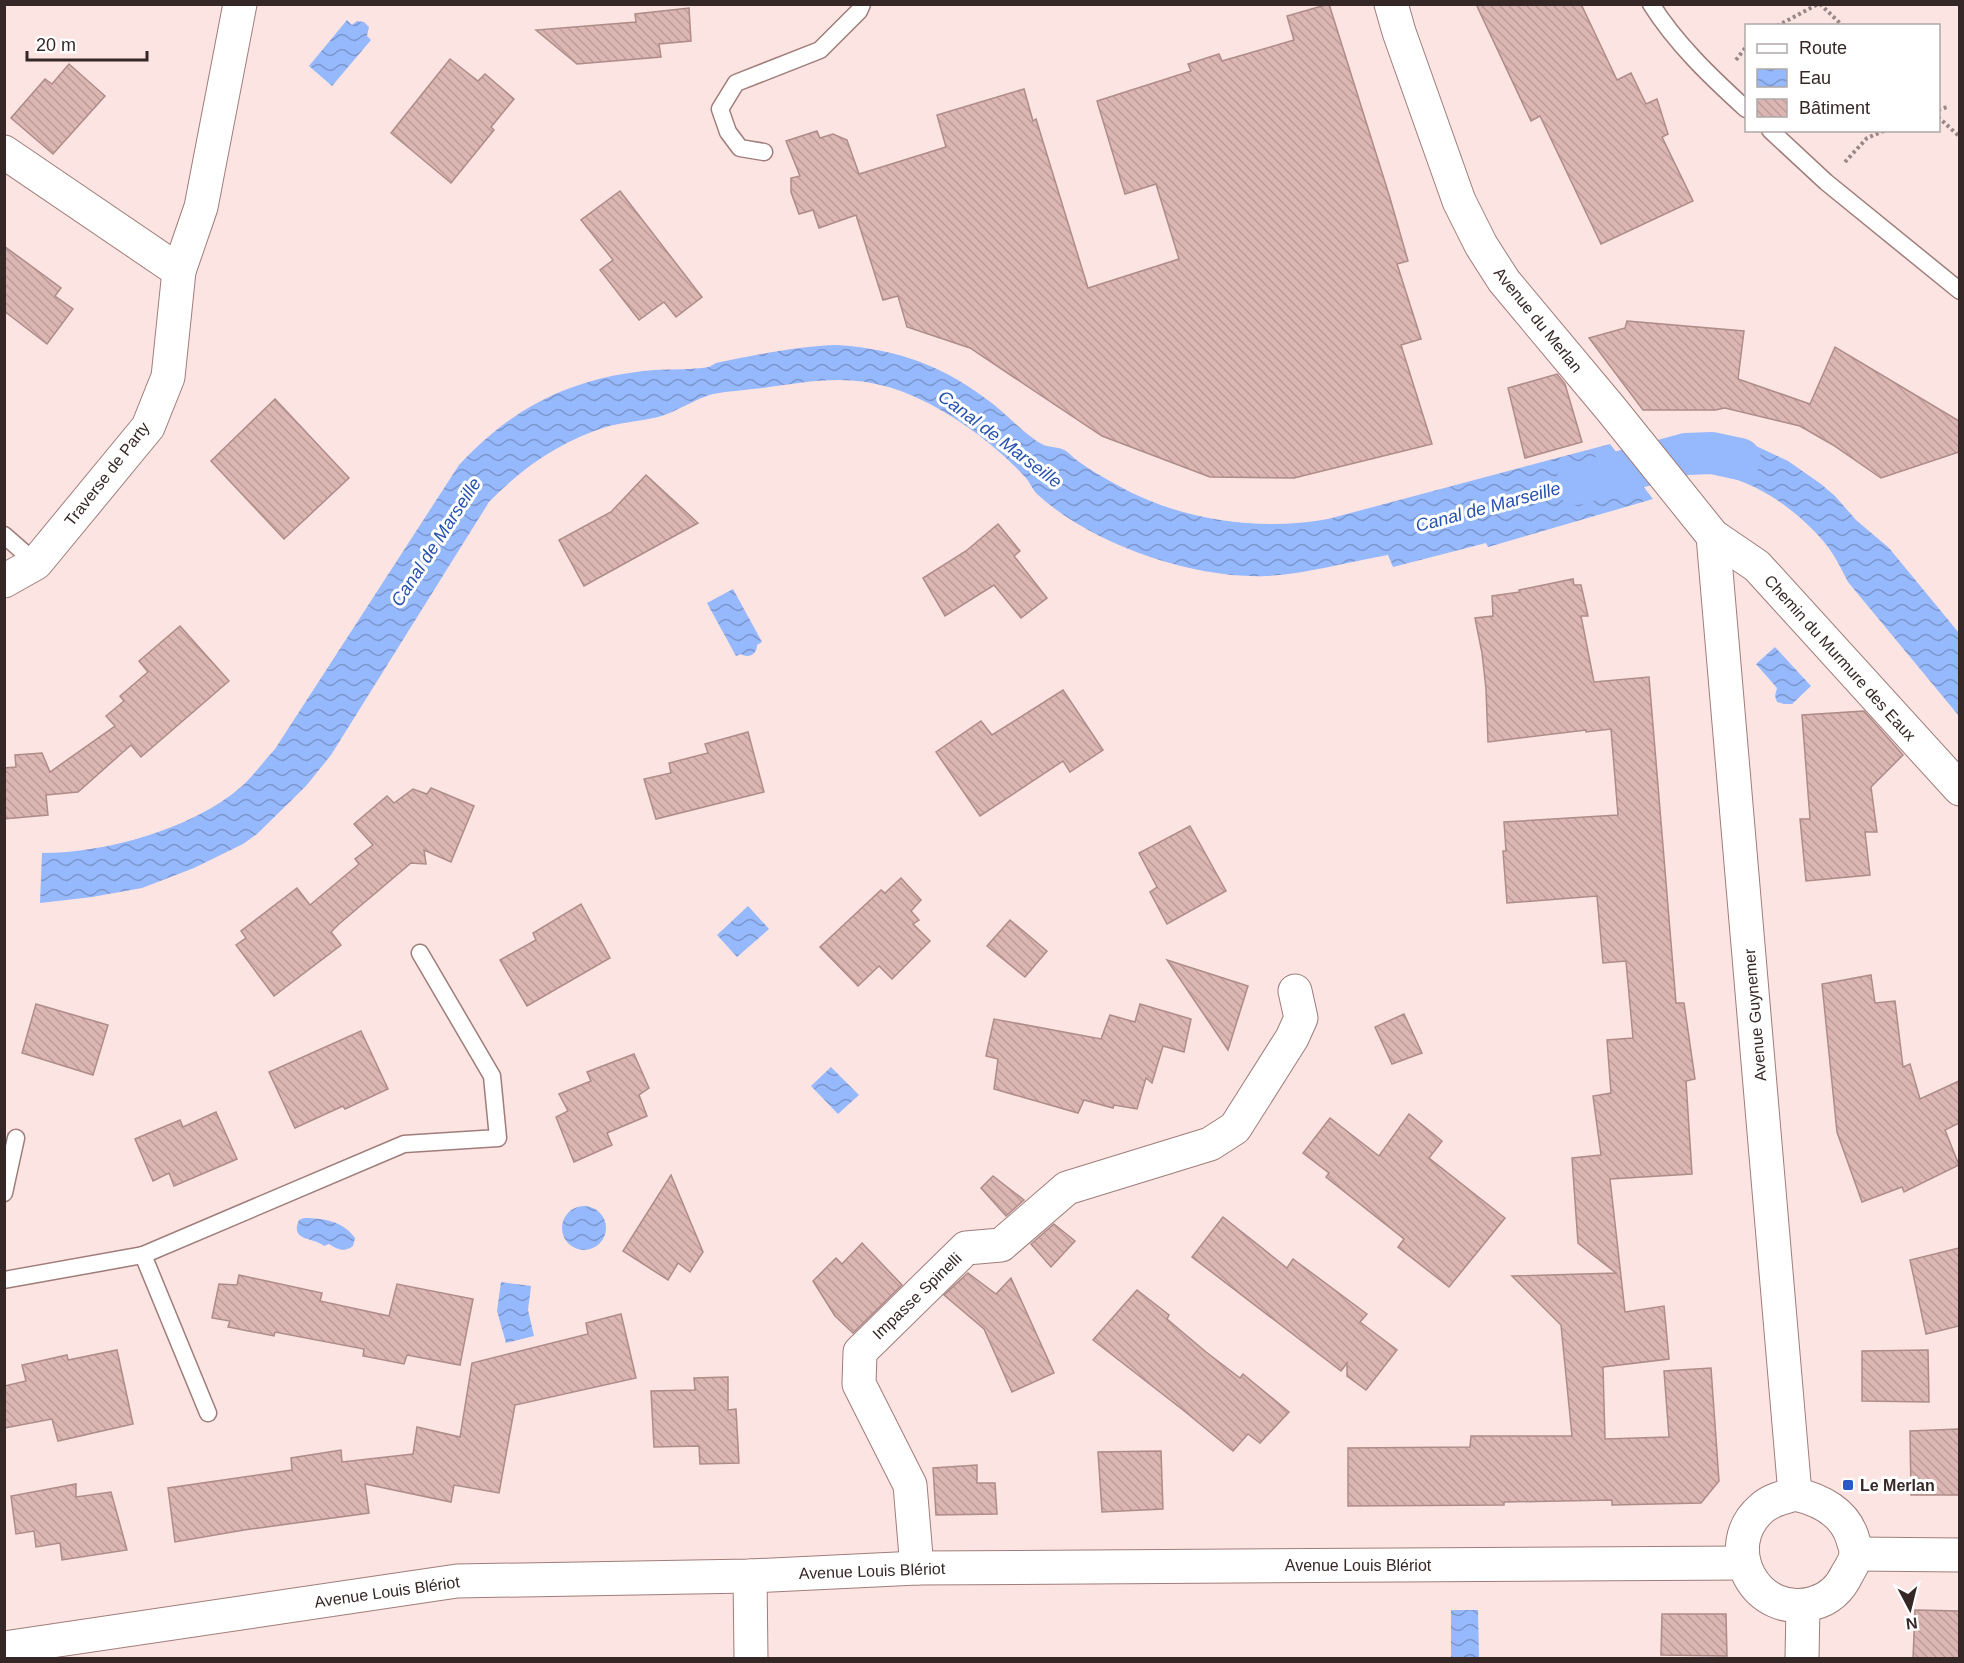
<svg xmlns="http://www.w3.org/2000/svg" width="1964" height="1663" font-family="Helvetica,sans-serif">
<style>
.water{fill:url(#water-waves)}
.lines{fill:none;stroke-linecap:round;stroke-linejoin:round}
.canal{stroke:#96b8fc;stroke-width:42}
.building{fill:url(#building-back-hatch);stroke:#ae8c88;stroke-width:1.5}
.lane-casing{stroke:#9f7d7a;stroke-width:19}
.street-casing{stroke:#9f7d7a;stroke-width:35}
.path{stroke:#9a8785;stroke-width:4;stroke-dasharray:3 3;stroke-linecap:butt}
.lane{stroke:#fff;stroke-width:16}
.street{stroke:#fff;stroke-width:33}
.poi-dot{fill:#2859c7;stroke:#fff;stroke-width:2}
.labels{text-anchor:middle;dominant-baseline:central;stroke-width:6;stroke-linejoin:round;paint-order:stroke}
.street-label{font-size:16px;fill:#352726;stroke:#fff}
.poi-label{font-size:16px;font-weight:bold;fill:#352726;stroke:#fff;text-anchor:start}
.water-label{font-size:18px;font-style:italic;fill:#2550af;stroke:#fff}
</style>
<defs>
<pattern id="water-waves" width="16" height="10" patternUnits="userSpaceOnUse" patternTransform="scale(1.5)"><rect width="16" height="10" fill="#96b8fc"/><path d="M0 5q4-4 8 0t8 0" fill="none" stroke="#7b96cc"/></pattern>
<pattern id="building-back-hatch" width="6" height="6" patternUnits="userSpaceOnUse" patternTransform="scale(1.5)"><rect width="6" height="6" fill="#dbb6b3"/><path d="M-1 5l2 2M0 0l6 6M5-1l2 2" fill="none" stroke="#bd9c9a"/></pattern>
</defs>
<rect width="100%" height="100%" fill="#fbe4e2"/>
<!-- water -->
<g class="water">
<polygon points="347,20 352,25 357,21 364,22 369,27 367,36 371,40 332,86 309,66"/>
<path d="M 838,345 C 899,350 943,365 993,404 C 1007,415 1027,436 1042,444 C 1048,448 1057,446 1064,450 C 1069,452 1073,458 1078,461 C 1090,470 1104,478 1117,485 C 1179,520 1259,532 1328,519 L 1610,444 L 1653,499 L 1488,547 L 1486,543 L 1393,567 L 1388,555 C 1348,562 1306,574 1266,576 C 1192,579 1091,544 1037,494 C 1032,489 1030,482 1025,477 C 989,437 925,392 871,383 C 835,376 799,383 763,388 C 746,390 729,391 713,394 C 694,399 677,412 658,417 C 642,421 625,422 609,426 C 562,440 523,467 489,502 L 331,755 L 306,786 L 257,834 L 243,844 L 194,868 L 142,888 L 92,897 L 40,903 L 42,853 C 106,853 192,829 241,787 C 253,776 264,761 275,749 L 459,465 C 514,406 573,377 654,370 C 672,369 691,370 709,367 L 716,363 C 757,355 796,346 838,345 Z"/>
<path d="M 1692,436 L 1745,443 L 1756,446 L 1788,461 L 1821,484 L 1835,496 L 1856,520 L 1889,548 L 1959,633 L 1959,716 L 1848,582 C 1841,568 1834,554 1824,542 C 1793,505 1741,470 1692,473 L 1677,437 Z"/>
<path d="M 733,589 L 762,642 L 757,645 C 757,654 749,659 741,654 L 736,656 L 707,603 Z"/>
<polygon points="1775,647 1811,686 1792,704 1784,704 1777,702 1775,696 1777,688 1756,664"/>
<polygon points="748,906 769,929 737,957 717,935"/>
<polygon points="831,1067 859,1095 838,1114 811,1086"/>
<circle cx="584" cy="1228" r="22"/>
<path d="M 304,1218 C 323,1218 343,1221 355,1238 L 353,1246 C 345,1252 337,1250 329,1244 L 324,1246 C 315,1237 289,1242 299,1220 Z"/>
<polygon points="501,1282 531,1286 528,1310 534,1336 506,1343 497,1311"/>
<polygon points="1451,1610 1478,1610 1479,1658 1451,1658"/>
</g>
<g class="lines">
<!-- canal -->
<polyline class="canal" points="1576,484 1686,454 1712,453 1740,459"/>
</g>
<!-- building -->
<g class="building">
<polygon points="1329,4 1390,198 1408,261 1397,264 1421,339 1401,345 1432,444 1294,478 1210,477 1102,436 970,348 907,327 898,296 883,300 856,215 819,228 813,210 799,214 791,192 791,178 800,176 786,141 817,131 820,138 833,134 847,140 859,174 946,147 937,115 1024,89 1033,121 1036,119 1088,288 1179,259 1156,184 1125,194 1097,101 1191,71 1188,64 1219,54 1222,61 1294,40 1287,16"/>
<polygon points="1476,4 1581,4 1617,80 1631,73 1646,104 1657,99 1668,134 1662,137 1693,201 1601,244 1540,116 1531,121"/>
<polygon points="689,8 691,41 659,44 661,57 577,64 536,30 636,22 635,14"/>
<polygon points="450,59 478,81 485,74 514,99 491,127 494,130 451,183 391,133"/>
<polygon points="69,64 105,96 53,154 11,118 45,79 52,84"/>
<polygon points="620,191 702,297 676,317 664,302 639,320 600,270 613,260 581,220"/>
<polygon points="4,246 61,288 55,296 73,309 47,344 4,311"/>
<polygon points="1627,321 1744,331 1738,379 1810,404 1835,347 1959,421 1959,452 1881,478 1833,445 1800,426 1725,408 1715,410 1643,410 1589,338 1625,328"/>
<polygon points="1557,374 1565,384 1582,442 1525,458 1508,388"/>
<polygon points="275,399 349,478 284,539 211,461"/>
<polygon points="646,475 698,523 584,586 559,540 611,512"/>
<polygon points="998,524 1020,551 1014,556 1047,598 1021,618 994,585 945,616 923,578 966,551"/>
<polygon points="1573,579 1574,585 1581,585 1588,616 1581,616 1594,682 1649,677 1676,1003 1684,1003 1695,1079 1686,1081 1692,1174 1610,1179 1625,1312 1664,1306 1669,1359 1603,1367 1605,1439 1669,1437 1664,1371 1711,1368 1719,1481 1701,1503 1612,1505 1612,1500 1504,1502 1504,1505 1348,1506 1348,1448 1470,1447 1471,1436 1572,1436 1561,1325 1512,1276 1616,1273 1578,1243 1572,1158 1601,1155 1593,1096 1611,1093 1607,1040 1633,1038 1626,961 1603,963 1597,896 1507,903 1503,851 1506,851 1504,822 1618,815 1611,729 1586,732 1586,730 1488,742 1486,689 1482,653 1475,618 1493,616 1492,596 1520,592 1519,590"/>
<polygon points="180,626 229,681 141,757 131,745 78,792 46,795 48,815 4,819 4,768 16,767 15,755 42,753 50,772 115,726 106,716 124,701 120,696 148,672 139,661"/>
<polygon points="1063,690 1103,750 1070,772 1063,761 980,816 936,752 981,721 992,735"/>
<polygon points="1864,711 1903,755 1871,787 1877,832 1865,832 1870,875 1806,881 1800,819 1810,819 1802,715"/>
<polygon points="748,732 764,792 656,819 644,779 671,773 669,763 708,753 705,744"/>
<polygon points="431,788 474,806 451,862 424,850 426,864 411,863 339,924 331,932 341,945 274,996 236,945 246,938 241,931 297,888 310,905 359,864 355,859 373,845 354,824 387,796 394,803 413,789 427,794"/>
<polygon points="1190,826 1226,891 1167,924 1150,892 1157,887 1139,853"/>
<polygon points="901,878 921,900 911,911 919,920 913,924 930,941 892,979 879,966 858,986 820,947 881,890 885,893"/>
<polygon points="581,904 610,958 527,1006 500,960 536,940 533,933"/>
<polygon points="1010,920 1047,951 1025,977 987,946"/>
<polygon points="1167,960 1248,986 1228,1050"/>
<polygon points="1871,975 1875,1003 1895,1001 1903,1067 1910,1064 1920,1099 1959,1081 1959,1123 1945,1130 1959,1165 1904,1192 1902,1187 1862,1202 1837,1132 1822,984"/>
<polygon points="36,1004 108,1025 93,1075 22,1053"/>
<polygon points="1140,1004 1191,1019 1184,1052 1163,1046 1152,1083 1146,1078 1137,1109 1114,1105 1113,1108 1084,1100 1078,1113 994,1089 998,1059 986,1056 994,1019 1101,1039 1110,1015 1135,1022"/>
<polygon points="1404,1014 1422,1053 1392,1064 1375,1027"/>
<polygon points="361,1031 388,1089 345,1109 343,1106 295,1128 269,1072"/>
<polygon points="634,1054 649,1088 639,1095 647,1116 607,1133 612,1145 574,1162 556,1117 568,1111 559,1094 591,1081 587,1072"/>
<polygon points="216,1112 237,1159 174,1186 169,1173 153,1181 135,1139 180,1120 183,1127"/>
<polygon points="1409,1114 1442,1141 1429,1158 1505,1218 1449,1287 1398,1247 1404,1239 1326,1177 1329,1173 1303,1153 1330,1118 1379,1156"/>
<polygon points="671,1175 703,1252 690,1272 678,1263 668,1280 623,1251"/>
<polygon points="993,1176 1024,1200 1006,1216 981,1188"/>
<polygon points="1223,1217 1287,1268 1293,1259 1367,1314 1360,1322 1397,1350 1366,1390 1347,1376 1347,1363 1341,1371 1192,1257"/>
<polygon points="1054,1224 1075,1241 1051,1267 1031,1244"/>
<polygon points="862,1243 902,1285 853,1333 835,1316 813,1281 836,1258 842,1264"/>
<polygon points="1959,1248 1959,1326 1926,1334 1910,1260"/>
<polygon points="968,1273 996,1294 1011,1278 1054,1373 1012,1392 984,1329 944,1295"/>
<polygon points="239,1275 322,1293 320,1301 389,1316 397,1284 473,1299 460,1365 407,1355 404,1364 363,1356 364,1349 275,1332 274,1336 228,1327 230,1321 212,1318 219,1284 237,1285"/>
<polygon points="1137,1290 1169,1315 1167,1319 1206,1352 1240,1378 1243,1374 1289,1412 1260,1443 1248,1434 1233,1451 1183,1410 1093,1340"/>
<polygon points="621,1314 636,1378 515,1405 499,1493 454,1485 451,1502 365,1484 369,1513 244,1530 175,1542 168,1488 292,1470 291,1458 341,1450 342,1462 413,1454 417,1427 460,1437 472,1363 588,1334 586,1323"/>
<polygon points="117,1350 133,1424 58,1441 52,1419 4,1428 4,1386 26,1381 22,1365 67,1355 68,1360"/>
<polygon points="1928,1350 1929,1402 1862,1401 1862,1351"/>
<polygon points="728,1377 728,1410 736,1409 739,1463 700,1464 699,1446 654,1447 651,1391 695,1390 694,1378"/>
<polygon points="1959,1429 1959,1495 1911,1495 1910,1431"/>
<polygon points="1161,1451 1163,1509 1102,1512 1098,1452"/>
<polygon points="977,1465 977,1483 995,1483 997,1514 936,1515 933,1468"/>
<polygon points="76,1484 76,1497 111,1492 127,1550 62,1560 60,1543 36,1547 34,1531 16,1534 11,1496"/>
<polygon points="1915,1610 1959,1611 1959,1659 1913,1659"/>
<polygon points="1662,1614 1726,1614 1727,1656 1661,1655"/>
</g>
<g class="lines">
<!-- lane casing -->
<g class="lane-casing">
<g id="lane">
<path d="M 1651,4 C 1676,44 1712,78 1746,109"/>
<polyline points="1770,130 1826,182 1960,291"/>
<polyline points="764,152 740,148 728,132 720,109 736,83 820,50 859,11 862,4"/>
<polyline points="4,535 36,563"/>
<polyline points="4,1193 16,1138"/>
<polyline points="143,1255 208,1413"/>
<polyline points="4,1280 143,1255 404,1144 498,1138 492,1076 420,953"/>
</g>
</g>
<!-- street casing -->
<g class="street-casing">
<g id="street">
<polyline points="1391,4 1399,32 1459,201 1481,245 1504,281 1611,409 1713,536 1757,566 1960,789"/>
<polyline points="4,152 179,271"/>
<polyline points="1713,536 1795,1494"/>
<polyline points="4,581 36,563 148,427 168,377 179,271 201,207 240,4"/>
<path d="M 1795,1494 C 1821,1500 1846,1513 1853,1540 C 1854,1544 1857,1550 1856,1553 C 1856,1560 1850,1569 1847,1574 C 1840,1589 1829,1599 1814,1603 C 1756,1620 1717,1546 1762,1508 C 1771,1500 1784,1497 1795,1494 Z"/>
<polyline points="1856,1554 1960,1555"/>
<polyline points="917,1568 910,1485 859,1384 860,1352 966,1248 1001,1245 1067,1188 1210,1144 1235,1128 1292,1038 1301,1018 1295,991"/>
<polyline points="750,1576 751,1658"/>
<polyline points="4,1648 457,1581 750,1576 917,1568 1744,1563"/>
<polyline points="1802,1658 1803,1606"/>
</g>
</g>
<!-- path -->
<g class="path">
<polyline points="1820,4 1843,26"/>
<polyline points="1777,26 1818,4"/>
<polyline points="1736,60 1746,47"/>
<polyline points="1938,110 1947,107"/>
<polyline points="1938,117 1960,137"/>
<polyline points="1845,162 1867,138 1886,130"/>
</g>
<!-- lane -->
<use href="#lane" class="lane"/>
<!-- street -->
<use href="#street" class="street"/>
</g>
<!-- markers -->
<rect class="poi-dot" x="1842" y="1479" width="12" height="12" rx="3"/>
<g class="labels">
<!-- street labels -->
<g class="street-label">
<text transform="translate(1538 320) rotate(51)">Avenue du Merlan</text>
<text transform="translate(107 474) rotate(-52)">Traverse de Party</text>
<text transform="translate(1840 658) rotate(48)">Chemin du Murmure des Eaux</text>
<text transform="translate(1755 1015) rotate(-95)">Avenue Guynemer</text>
<text transform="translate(917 1296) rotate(-44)">Impasse Spinelli</text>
<text x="1358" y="1565">Avenue Louis Blériot</text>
<text transform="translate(872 1571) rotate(-2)">Avenue Louis Blériot</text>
<text transform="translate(387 1592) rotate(-8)">Avenue Louis Blériot</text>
</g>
<!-- poi labels -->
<g class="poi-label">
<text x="1860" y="1485">Le Merlan</text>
</g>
<!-- water labels -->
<g class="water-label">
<text transform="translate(1000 439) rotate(37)">Canal de Marseille</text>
<text transform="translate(1488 507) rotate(-15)">Canal de Marseille</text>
<text transform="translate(436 542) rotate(-57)">Canal de Marseille</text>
</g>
</g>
<!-- border -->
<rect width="1964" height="1663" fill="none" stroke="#352726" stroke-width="12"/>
<!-- legend -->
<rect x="1745" y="24" width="195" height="108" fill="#ffffff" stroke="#aea9a8" stroke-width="1.5"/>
<rect x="1757" y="44" width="30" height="9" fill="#ffffff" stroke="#aea9a8" stroke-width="1.5"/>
<text x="1799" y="54" font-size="18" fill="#352726">Route</text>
<rect x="1757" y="69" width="30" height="18" fill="url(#water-waves)" stroke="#aea9a8" stroke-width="1.5"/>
<text x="1799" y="84" font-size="18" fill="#352726">Eau</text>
<rect x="1757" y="99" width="30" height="18" fill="url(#building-back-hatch)" stroke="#aea9a8" stroke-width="1.5"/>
<text x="1799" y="114" font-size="18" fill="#352726">Bâtiment</text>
<!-- north arrow -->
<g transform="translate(1910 1609) rotate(173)" stroke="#ffffff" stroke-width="4.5" paint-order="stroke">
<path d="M0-4.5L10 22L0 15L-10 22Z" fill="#352726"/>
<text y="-9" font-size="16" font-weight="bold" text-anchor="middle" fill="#352726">N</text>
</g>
<!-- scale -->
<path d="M27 51v9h120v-9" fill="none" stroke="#352726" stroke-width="3"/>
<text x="36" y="51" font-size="18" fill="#352726" stroke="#ffffff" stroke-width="4.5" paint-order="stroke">20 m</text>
</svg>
